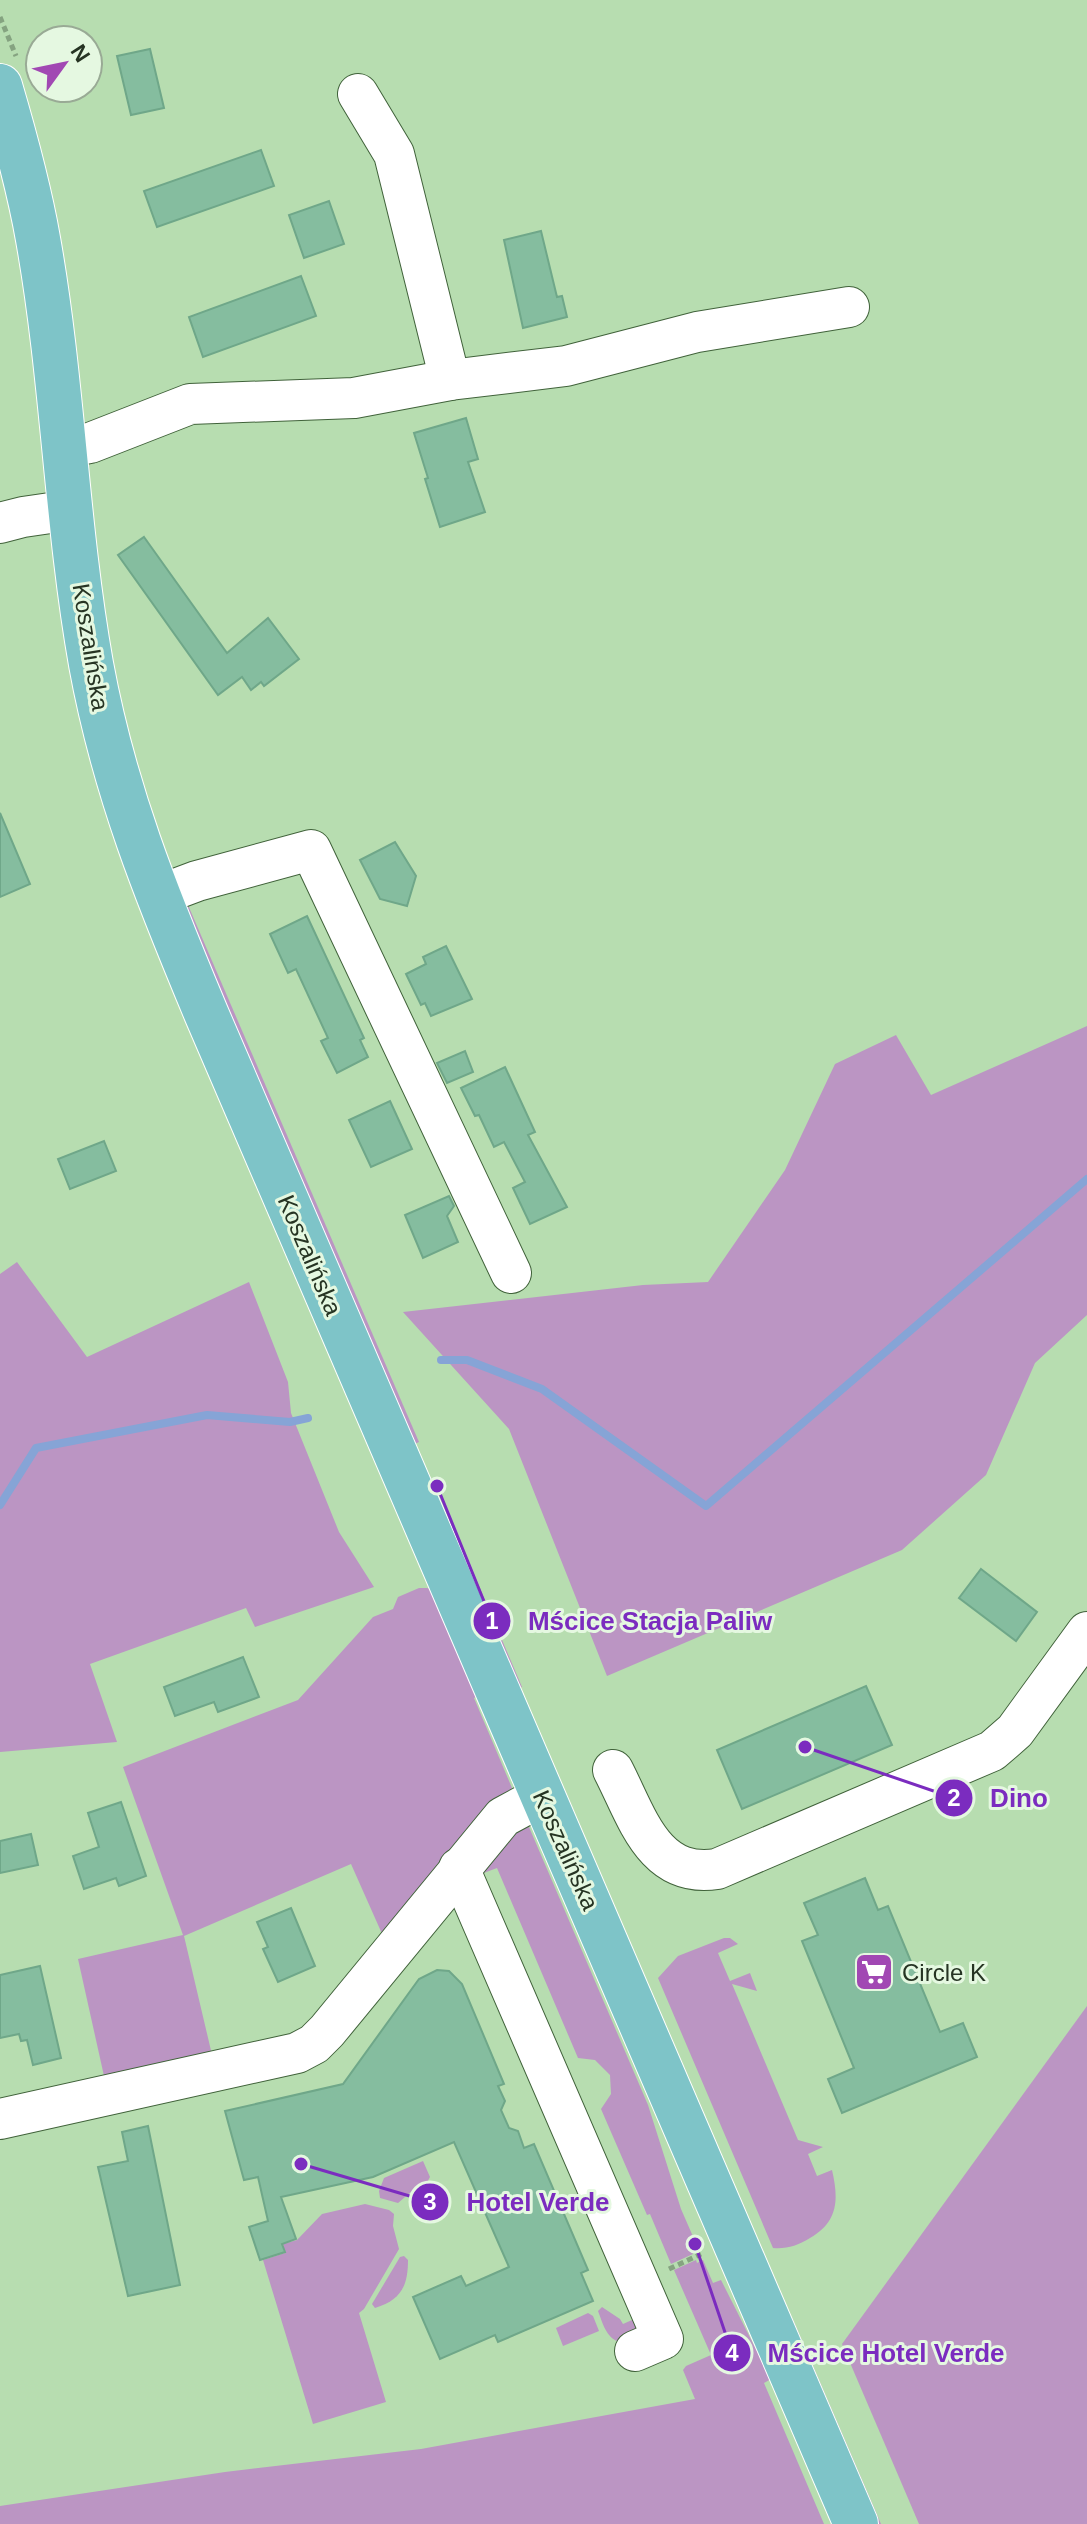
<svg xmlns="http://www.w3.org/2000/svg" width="1087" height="2524" font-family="Arial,sans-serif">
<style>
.green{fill:#bb95c3}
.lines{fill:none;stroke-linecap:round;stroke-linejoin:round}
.stream{stroke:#86a4d6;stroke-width:8}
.building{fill:#85bd9f;stroke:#6fa789;stroke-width:2}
.minor-casing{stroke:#40623a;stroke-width:42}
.major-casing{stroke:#fff;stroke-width:46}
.path{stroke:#85a380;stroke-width:5;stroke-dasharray:6 4;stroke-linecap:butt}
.minor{stroke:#fff;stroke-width:40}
.major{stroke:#7ec4c8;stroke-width:44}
.labels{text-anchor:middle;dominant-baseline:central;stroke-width:6;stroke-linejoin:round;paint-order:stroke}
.street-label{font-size:24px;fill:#263423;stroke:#e5f8e1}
.poi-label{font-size:24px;fill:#263423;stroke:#e5f8e1;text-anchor:start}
.leader{fill:none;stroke:#7b2cbf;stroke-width:3}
.callout-dot{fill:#7b2cbf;stroke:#e5f8e1;stroke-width:3}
.mark-label{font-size:24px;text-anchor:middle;font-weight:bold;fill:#fff}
.callout-label{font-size:26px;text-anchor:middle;font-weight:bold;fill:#7b2cbf;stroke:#e5f8e1;stroke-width:6;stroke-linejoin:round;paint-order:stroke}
</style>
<rect width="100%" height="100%" fill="#b7ddb0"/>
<!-- green -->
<g class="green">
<polygon points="188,905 419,1442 410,1446 182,914"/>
<polygon points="1087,1026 1087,1315 1035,1363 986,1475 902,1550 607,1676 509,1429 403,1312 643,1285 708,1282 785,1170 835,1064 896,1035 931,1095"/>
<polygon points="17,1262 87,1357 249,1282 288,1382 291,1413 339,1532 374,1587 255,1627 246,1608 90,1664 117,1742 0,1752 0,1274"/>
<polygon points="451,1520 522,1687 514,1690 444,1523"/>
<polygon points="419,1588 428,1588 441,1599 482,1694 474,1698 512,1788 507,1797 383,1936 351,1864 184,1936 213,2059 106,2085 78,1959 183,1935 123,1767 298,1700 373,1617 393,1609 398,1597"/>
<polygon points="522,1826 529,1827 648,2105 681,2209 698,2248 692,2251 693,2254 671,2264 650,2214 647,2215 601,2109 611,2094 610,2075 595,2060 578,2058 497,1868 481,1874 482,1866"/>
<path d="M 724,1938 L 730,1938 L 738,1944 L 718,1953 L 730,1981 L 750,1973 L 757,1991 L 732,1984 L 798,2140 L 823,2147 L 808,2154 L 817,2176 L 832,2170 C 839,2200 838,2222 810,2238 C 797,2246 787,2249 773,2248 L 658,1978 L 678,1956 Z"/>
<polygon points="1087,2006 1087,2524 919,2524 842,2344"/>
<polygon points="423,2161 430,2177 425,2186 412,2191 398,2203 380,2198 379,2191 384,2178"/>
<polygon points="365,2204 389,2210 394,2214 393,2226 399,2249 364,2309 359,2313 386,2402 313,2424 263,2260 285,2253 283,2244 297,2240 322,2214"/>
<path d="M 404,2256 L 408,2260 C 408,2286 401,2300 375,2308 L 372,2304 L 400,2257 Z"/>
<polygon points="696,2260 697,2263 703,2260 713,2283 721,2280 771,2379 764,2383 824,2524 0,2524 0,2506 225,2472 421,2449 695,2399 683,2370 686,2366 711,2355 674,2270"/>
<path d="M 602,2307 L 620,2319 L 623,2324 L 641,2316 L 643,2326 L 619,2342 C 606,2337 603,2324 598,2311 Z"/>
<polygon points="588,2313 593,2316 599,2331 563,2346 556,2328"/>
<polygon points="793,2320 881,2524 872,2524 795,2336"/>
</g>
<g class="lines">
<!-- stream -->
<g class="stream">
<polyline points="441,1360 467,1360 542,1389 706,1506 1087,1179"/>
<polyline points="0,1505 36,1448 207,1415 290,1422 308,1418"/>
</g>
</g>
<!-- building -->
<g class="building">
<polygon points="150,49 164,108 131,115 117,56"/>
<polygon points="261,150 274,186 157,227 144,191"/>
<polygon points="329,201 344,244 304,258 289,215"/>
<polygon points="541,231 557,297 562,296 567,317 523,328 504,240"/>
<polygon points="301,276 316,316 203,357 189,317"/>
<polygon points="466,418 478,459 468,462 485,512 440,527 425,479 428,478 414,433"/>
<polygon points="144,537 227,653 268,618 299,659 264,686 261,682 251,690 242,677 218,695 118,555"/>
<polygon points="0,813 30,884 0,897"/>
<polygon points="395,842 416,876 407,906 380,899 360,860"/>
<polygon points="307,916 364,1038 360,1040 368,1057 337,1073 321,1041 328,1038 296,969 288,973 270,934"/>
<polygon points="446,946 472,999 431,1016 425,1003 421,1005 406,974 426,964 423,957"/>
<polygon points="465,1051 473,1072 447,1083 437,1063"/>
<polygon points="505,1067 535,1132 528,1135 567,1207 530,1224 513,1188 525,1182 504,1142 494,1147 479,1115 475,1116 461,1088"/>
<polygon points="390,1101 412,1149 371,1167 349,1120"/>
<polygon points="104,1141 116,1171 70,1189 58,1159"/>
<polygon points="449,1196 454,1206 447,1216 458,1242 423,1258 405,1215"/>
<polygon points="981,1569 1037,1612 1016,1641 959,1598"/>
<polygon points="243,1657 259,1697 218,1712 214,1702 175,1716 164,1687"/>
<polygon points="866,1686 892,1745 742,1809 717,1750"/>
<polygon points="121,1802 146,1876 119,1886 116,1878 84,1889 73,1856 99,1847 88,1813"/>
<polygon points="31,1834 38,1865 0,1873 0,1841"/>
<polygon points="865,1878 878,1910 888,1906 940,2032 963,2023 977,2057 842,2113 828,2079 854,2068 802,1941 818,1935 804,1903"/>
<polygon points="291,1908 315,1966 278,1982 263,1949 268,1947 257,1922"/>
<polygon points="40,1966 61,2058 33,2065 27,2040 21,2041 19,2034 0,2038 0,1975"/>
<polygon points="437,1970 449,1971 462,1984 504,2084 498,2086 505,2101 501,2110 509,2128 518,2131 524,2148 534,2144 588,2270 581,2273 593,2301 498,2342 495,2335 440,2359 413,2297 461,2276 466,2286 509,2267 454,2142 373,2177 281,2197 296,2239 282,2244 285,2252 260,2260 249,2227 268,2221 258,2177 244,2180 225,2111 343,2084 419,1979"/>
<polygon points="148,2126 180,2285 128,2296 98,2167 128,2161 122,2132"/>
</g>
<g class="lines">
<!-- minor casing -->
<g class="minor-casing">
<g id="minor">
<polyline points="358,94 394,154 450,380"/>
<polyline points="65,448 90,443 190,404 354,398 450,380 566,366 697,332 849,307"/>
<polyline points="0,523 23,517 71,510"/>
<polyline points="157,896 197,881 311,850 511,1273"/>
<path d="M 613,1770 C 637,1816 653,1879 717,1869 L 992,1751 L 1015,1731 L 1087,1632"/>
<polyline points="459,1868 663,2339 635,2351"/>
<polyline points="0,2119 297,2053 314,2044 327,2031 503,1817 542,1796"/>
</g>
</g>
<!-- major casing -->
<g class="major-casing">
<path id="major" d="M 0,86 C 15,137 29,187 38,239 C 63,379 66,523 91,664 C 114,790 157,896 206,1013 L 856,2524"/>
</g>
<!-- path -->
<g class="path">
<polyline points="0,17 16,56"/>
<polyline points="669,2269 701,2254"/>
</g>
<!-- minor -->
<use href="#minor" class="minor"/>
<!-- major -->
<use href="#major" class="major"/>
</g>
<!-- icons -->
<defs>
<g id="supermarket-square" transform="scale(2)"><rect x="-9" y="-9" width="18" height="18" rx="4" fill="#a148b3" stroke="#e5f8e1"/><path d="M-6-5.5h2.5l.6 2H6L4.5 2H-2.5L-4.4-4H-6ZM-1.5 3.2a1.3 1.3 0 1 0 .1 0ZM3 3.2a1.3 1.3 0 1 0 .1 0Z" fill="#fff"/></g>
</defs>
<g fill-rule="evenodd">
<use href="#supermarket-square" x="874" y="1972"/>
</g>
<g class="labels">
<!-- street labels -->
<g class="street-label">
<text transform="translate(91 647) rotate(81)">Koszalińska</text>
<text transform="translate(310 1255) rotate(67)">Koszalińska</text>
<text transform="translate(566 1850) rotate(66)">Koszalińska</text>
</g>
<!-- poi labels -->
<g class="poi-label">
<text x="902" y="1972">Circle K</text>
</g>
</g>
<!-- callouts -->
<path class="leader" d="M437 1486L492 1621M805 1747L954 1798M301 2164L430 2202M695 2244L732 2353"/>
<g class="callout-dot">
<circle cx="437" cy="1486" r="8"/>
<circle cx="805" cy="1747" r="8"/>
<circle cx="301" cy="2164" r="8"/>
<circle cx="695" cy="2244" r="8"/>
<circle cx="492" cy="1621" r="20"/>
<circle cx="954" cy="1798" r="20"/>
<circle cx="430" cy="2202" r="20"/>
<circle cx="732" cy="2353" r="20"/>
</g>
<g class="mark-label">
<text x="492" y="1629">1</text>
<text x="954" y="1806">2</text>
<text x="430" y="2210">3</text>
<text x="732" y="2361">4</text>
</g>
<g class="callout-label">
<text x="650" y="1630">Mścice Stacja Paliw</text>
<text x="1019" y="1807">Dino</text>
<text x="538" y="2211">Hotel Verde</text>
<text x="886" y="2362">Mścice Hotel Verde</text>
</g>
<!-- north arrow -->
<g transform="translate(64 64) rotate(57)"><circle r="38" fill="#e5f8e1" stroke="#99aa95" stroke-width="2"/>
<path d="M0-6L14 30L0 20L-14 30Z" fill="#a148b3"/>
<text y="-12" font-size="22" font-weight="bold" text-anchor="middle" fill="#263423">N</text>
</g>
</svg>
